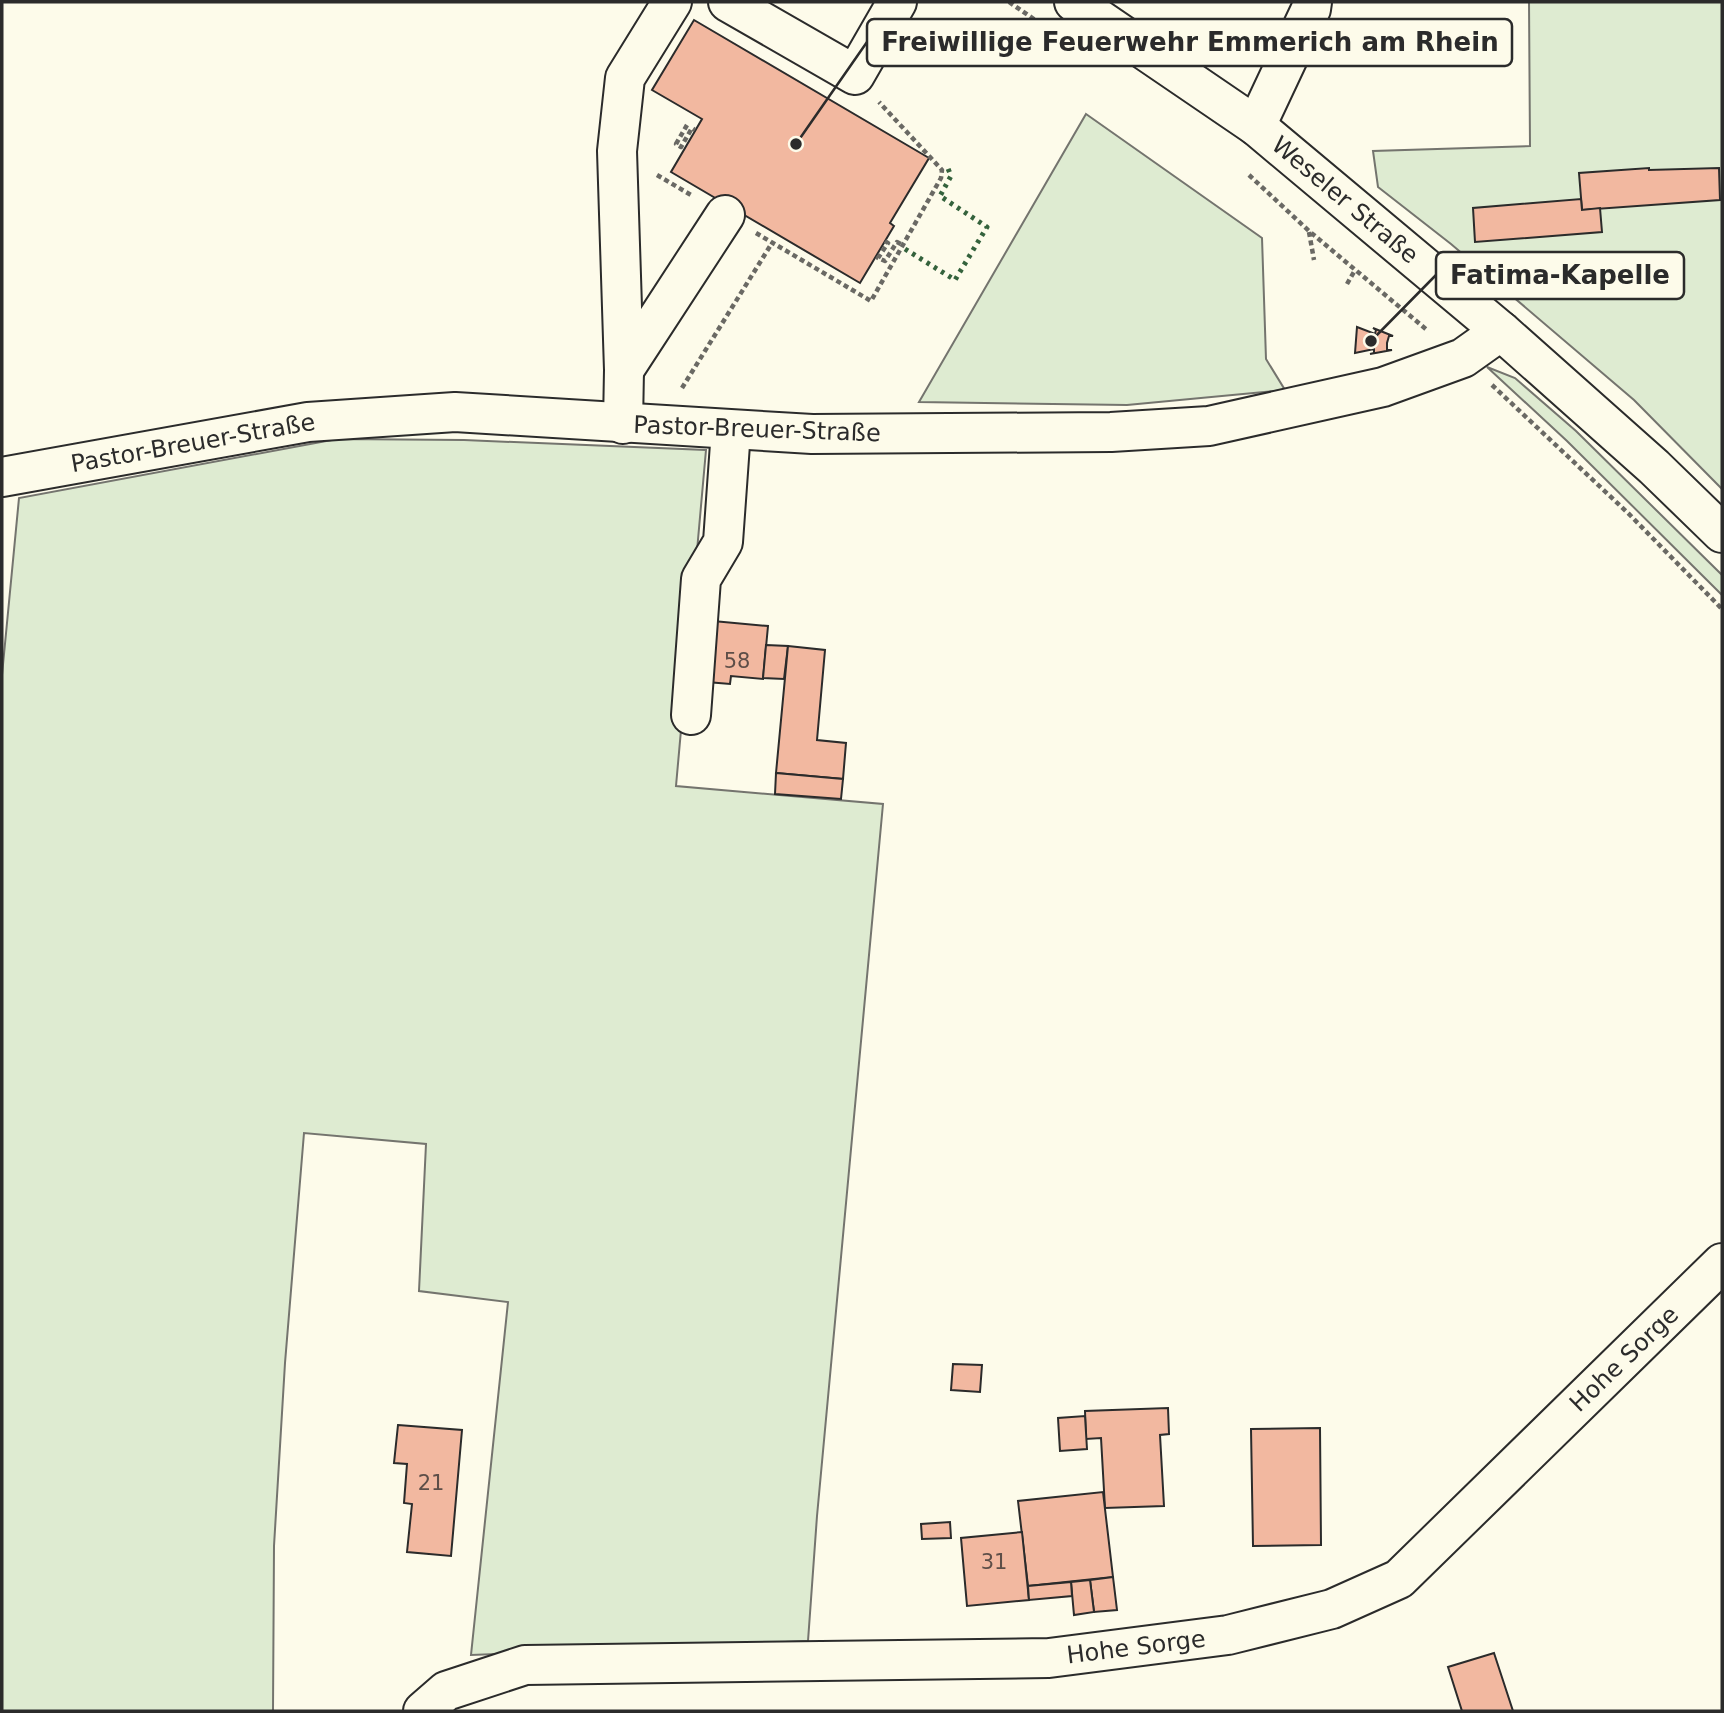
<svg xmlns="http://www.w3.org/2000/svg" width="1724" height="1713" font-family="'DejaVu Sans',sans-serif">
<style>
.green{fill:#deebd1;stroke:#74746e;stroke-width:2}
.building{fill:#f2b8a0;stroke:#2b2b2b;stroke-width:2}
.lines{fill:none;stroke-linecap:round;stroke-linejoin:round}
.minor-casing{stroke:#2b2b2b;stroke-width:42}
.major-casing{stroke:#2b2b2b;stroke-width:42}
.path{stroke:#6a6964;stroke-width:4.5;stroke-dasharray:5 3.5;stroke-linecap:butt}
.minor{stroke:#fdfbea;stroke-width:38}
.major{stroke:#fdfbea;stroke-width:38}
.hedge{stroke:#34623c;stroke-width:5;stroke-dasharray:3.5 5;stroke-linecap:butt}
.labels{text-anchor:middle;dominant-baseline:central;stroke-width:5;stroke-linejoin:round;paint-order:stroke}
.number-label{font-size:21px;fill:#5d4e48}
.street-label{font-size:24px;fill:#2b2b2b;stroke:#fdfbea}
.leader{fill:none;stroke:#2b2b2b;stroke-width:2.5}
.callout-dot{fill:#2b2b2b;stroke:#fdfbea;stroke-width:2.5}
.callout{fill:#fdfbea;stroke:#2b2b2b;stroke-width:2.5}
.callout-label{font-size:26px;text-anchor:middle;font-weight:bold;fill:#2b2b2b}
</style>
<rect width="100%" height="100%" fill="#fdfbea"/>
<!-- green -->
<g class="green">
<polygon points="1529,2 1722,2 1722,489 1634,400 1451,244 1378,187 1373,151 1530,146"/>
<polygon points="1086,114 1262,238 1266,359 1285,390 1127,405 919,402"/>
<polygon points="1487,367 1515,378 1576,431 1722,575 1722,595 1567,441"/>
<polygon points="337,439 464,440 706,450 676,786 883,804 817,1516 808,1641 471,1655 508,1302 419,1291 426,1144 304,1133 285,1363 274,1546 273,1711 2,1711 2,675 19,498"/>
</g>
<!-- building -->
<g class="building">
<polygon points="694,20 929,158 890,223 894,226 860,283 671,172 702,119 652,90"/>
<polygon points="1649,168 1649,170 1719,168 1720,200 1582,210 1579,173"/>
<polygon points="1581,199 1582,210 1600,208 1602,232 1475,242 1473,208"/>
<polygon points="1357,327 1375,334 1376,330 1373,328 1393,336 1389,336 1387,343 1387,350 1392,350 1370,354 1374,353 1374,349 1355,353"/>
<polygon points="713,621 768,626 763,679 731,676 730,684 707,682"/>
<polygon points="766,645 788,646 784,679 763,678"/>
<polygon points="788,646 825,650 817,740 846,743 843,779 776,773"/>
<polygon points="776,773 843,779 841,799 775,794"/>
<polygon points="953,1364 982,1365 980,1392 951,1390"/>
<polygon points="1168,1408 1169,1434 1160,1435 1164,1506 1105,1508 1101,1438 1086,1439 1085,1411"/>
<polygon points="1085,1416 1087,1449 1060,1451 1058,1418"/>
<polygon points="398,1425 462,1430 451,1556 407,1552 412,1504 404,1503 407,1464 394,1463"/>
<polygon points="1320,1428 1321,1545 1253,1546 1251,1429"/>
<polygon points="1103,1492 1113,1577 1028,1586 1018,1501"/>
<polygon points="950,1522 951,1538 922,1539 921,1524"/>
<polygon points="1022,1532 1029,1600 967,1606 961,1538"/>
<polygon points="1113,1577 1117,1610 1094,1612 1090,1580"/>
<polygon points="1090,1580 1094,1612 1074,1615 1071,1582"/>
<polygon points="1071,1582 1072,1596 1029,1600 1028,1586"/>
<polygon points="1494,1653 1513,1711 1462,1711 1448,1667"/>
</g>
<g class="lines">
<!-- minor casing -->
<g class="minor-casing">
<g id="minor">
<polyline points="728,2 855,75 897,2"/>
<polyline points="1256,126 1311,9 1312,2"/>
<polyline points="624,370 725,215"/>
<polyline points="623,424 624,370 617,151 625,78 672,2"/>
<polyline points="2,477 308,422 455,412 812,434 1111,432 1209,426 1383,387 1463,358 1501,331"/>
<polyline points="691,715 701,579 723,542 731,430"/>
<polyline points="423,1711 446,1691 525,1665 1049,1658 1228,1635 1332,1609 1399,1579 1722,1263"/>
</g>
</g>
<!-- major casing -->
<g class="major-casing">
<polyline id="major" points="1074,2 1256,126 1501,331 1654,467 1722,533"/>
</g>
<!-- path -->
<g class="path">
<polyline points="1009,2 1041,24"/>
<polyline points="687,125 676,144 681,147 692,128 695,130"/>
<polyline points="657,175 691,195"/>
<polyline points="1249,175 1309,231 1427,330"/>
<polyline points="1309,232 1314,260"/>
<polyline points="756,233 871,301 941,178 942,170 879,102"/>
<polyline points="885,241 888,243 878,258 885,261 897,242 903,245"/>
<polyline points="1347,284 1355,270"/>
<polyline points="1492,385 1629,514 1722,609"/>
<polyline points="682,388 772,243"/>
</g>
<!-- minor -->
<use href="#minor" class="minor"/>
<!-- major -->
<use href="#major" class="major"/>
<!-- hedge -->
<polyline class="hedge" points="905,249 955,280 987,227 940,196 951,176 947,166"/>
</g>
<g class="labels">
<!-- number labels -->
<g class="number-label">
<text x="737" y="661">58</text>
<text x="431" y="1483">21</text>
<text x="994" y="1562">31</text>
</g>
<!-- street labels -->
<g class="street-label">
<text transform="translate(1345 200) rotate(40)">Weseler Straße</text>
<text transform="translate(757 429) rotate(2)">Pastor-Breuer-Straße</text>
<text transform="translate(193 443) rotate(-10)">Pastor-Breuer-Straße</text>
<text transform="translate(1624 1359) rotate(-44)">Hohe Sorge</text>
<text transform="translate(1136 1647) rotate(-7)">Hohe Sorge</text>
</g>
</g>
<!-- callouts -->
<path class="leader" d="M796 144L867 42M1371 341L1436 275"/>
<g class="callout-dot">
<circle cx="796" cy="144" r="7"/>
<circle cx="1371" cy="341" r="7"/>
</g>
<g class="callout">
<rect x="867" y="19" width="645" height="47" rx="7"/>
<rect x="1436" y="252" width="248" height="47" rx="7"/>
</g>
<g class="callout-label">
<text x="1190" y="51">Freiwillige Feuerwehr Emmerich am Rhein</text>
<text x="1560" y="284">Fatima-Kapelle</text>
</g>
<!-- border -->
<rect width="1724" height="1713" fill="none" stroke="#2b2b2b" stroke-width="7"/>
</svg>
